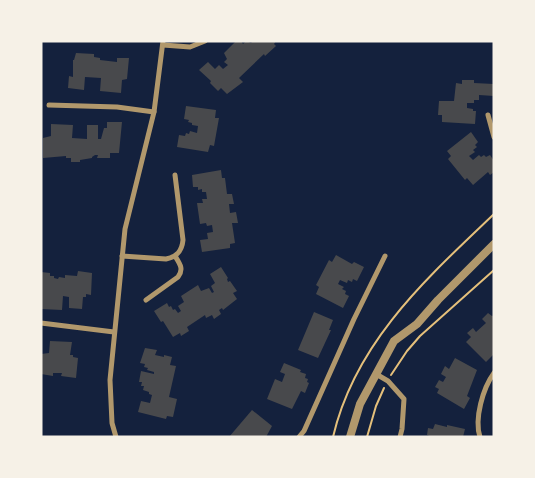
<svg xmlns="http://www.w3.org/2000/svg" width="535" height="478" font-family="'Exo 2',sans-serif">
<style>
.building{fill:#48494c}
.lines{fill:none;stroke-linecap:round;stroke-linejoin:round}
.path{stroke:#e5c07b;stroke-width:2}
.minor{stroke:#b1986c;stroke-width:5}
.tertiary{stroke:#b1986c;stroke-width:8}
</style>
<rect width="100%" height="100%" fill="#14213d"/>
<!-- building -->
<g class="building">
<polygon points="236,41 241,41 243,44 246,41 251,43 253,41 276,41 274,44 276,46 265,56 264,54 239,78 243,82 227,94 221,88 218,91 210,83 211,81 199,70 208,62 215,69 219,65 223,69 228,65 224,62 227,59 224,53"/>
<polygon points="76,53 94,54 94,57 100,58 100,60 117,62 117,58 129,58 127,79 122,80 121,93 100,91 101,78 85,77 84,90 68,88 69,76 73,77 73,60 74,60"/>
<polygon points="462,80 474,80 474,83 494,84 494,96 479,95 479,100 474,100 474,103 467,103 467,108 473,109 473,111 476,111 475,124 442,122 442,115 438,115 439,101 454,101 456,83 462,84"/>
<polygon points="186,106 216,110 215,118 219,118 214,146 210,145 208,152 177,147 179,135 185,136 186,133 189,134 190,131 197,133 198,126 192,125 192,123 188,122 189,120 184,119"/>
<polygon points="107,122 122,122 119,153 110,153 110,158 97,158 98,155 95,155 92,157 92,158 80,160 80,162 71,162 71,158 66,158 66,156 43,158 43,138 51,136 51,124 73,125 72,138 87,139 87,125 98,125 98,139 101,139 104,128 107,128"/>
<polygon points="471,132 478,142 475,145 477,147 473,150 475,152 469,156 473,160 479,155 481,157 484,155 486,157 490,155 494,161 494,172 490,175 488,172 473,185 467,178 465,180 448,159 451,156 447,151"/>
<polygon points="221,170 222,178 225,178 227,194 232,194 234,204 229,204 230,213 236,212 238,223 232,223 235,243 230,244 230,248 202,252 200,240 208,239 207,233 213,232 212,225 207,226 206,223 200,224 197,203 203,203 202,199 207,199 206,192 202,192 202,189 198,190 198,187 193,187 192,175"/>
<polygon points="336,255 352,264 354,262 364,267 357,281 353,279 352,282 348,280 347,283 340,280 338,284 344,287 342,289 346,291 345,294 349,296 343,308 316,294 319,287 316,285 329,260 332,262"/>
<polygon points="221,267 228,278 227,279 228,282 230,281 237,291 233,293 237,299 223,310 222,308 219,310 221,314 214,319 212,315 206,318 205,315 187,327 189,331 181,336 180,333 173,337 163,321 161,322 154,311 167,303 169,307 171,306 173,310 175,309 178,313 181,311 178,306 184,302 181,296 198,285 201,291 209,288 212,293 214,292 211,286 215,283 210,274"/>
<polygon points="78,271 92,273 91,295 86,294 86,297 83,297 82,309 69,308 69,297 63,296 62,310 41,309 41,272 50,273 50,276 54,276 54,278 58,279 59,277 65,278 65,275 77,276"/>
<polygon points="314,312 333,320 329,330 331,330 318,358 298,350"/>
<polygon points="488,313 492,316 494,315 494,354 486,362 466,342 471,337 467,333 473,328 476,332 486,323 482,319"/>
<polygon points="50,341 72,342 70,355 73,355 73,357 78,358 76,378 61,376 62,373 53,373 53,376 41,374 41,354 49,353"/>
<polygon points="145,348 157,350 155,355 164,357 164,355 172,357 170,365 176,366 169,397 177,399 173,417 167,416 166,419 138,412 141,401 150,403 152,395 149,394 149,392 143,390 144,386 141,386 142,382 139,382 141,371 154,374 154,372 147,370 148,368 144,367 145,364 140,363"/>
<polygon points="455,358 477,370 467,396 470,398 464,409 437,393 439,389 435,387 439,380 443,382 446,377 441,374 445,366 449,369"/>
<polygon points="284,363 301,370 300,372 306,374 305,378 308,379 307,382 309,383 305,393 301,391 292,409 267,399 275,379 282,382 285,374 280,372"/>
<polygon points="252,410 272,426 266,437 229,437"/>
<polygon points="435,424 447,427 447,425 465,429 463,437 432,437 427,435 428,428 433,429"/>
</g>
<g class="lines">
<!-- path -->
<g class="path">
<polyline points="391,375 407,351 420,336 494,270"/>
<path d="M 333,437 C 355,342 427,278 494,214"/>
<polyline points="367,437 376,406 384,388"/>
</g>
<!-- minor -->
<g class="minor">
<polyline points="163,45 190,47 205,41"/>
<polyline points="49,105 117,107 154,112"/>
<polyline points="488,115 494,137"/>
<path d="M 122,256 L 166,259 C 177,257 182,251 183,240 L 175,175"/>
<path d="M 146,300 L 178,277 C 184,269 180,264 175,256"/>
<polyline points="41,323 114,332"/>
<polyline points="376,374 388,381 404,399 402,429 400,437"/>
<polyline points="116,437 112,423 110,380 125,229 154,112 163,41"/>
<polyline points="299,437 304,431 354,319 385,256"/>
<path d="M 480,437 C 474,419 483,388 494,373"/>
</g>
<!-- tertiary -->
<polyline class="tertiary" points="350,437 360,404 394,341 417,324 438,300 494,244"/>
</g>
<!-- border -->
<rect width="535" height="478" fill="none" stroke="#f6f1e7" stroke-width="85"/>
</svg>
